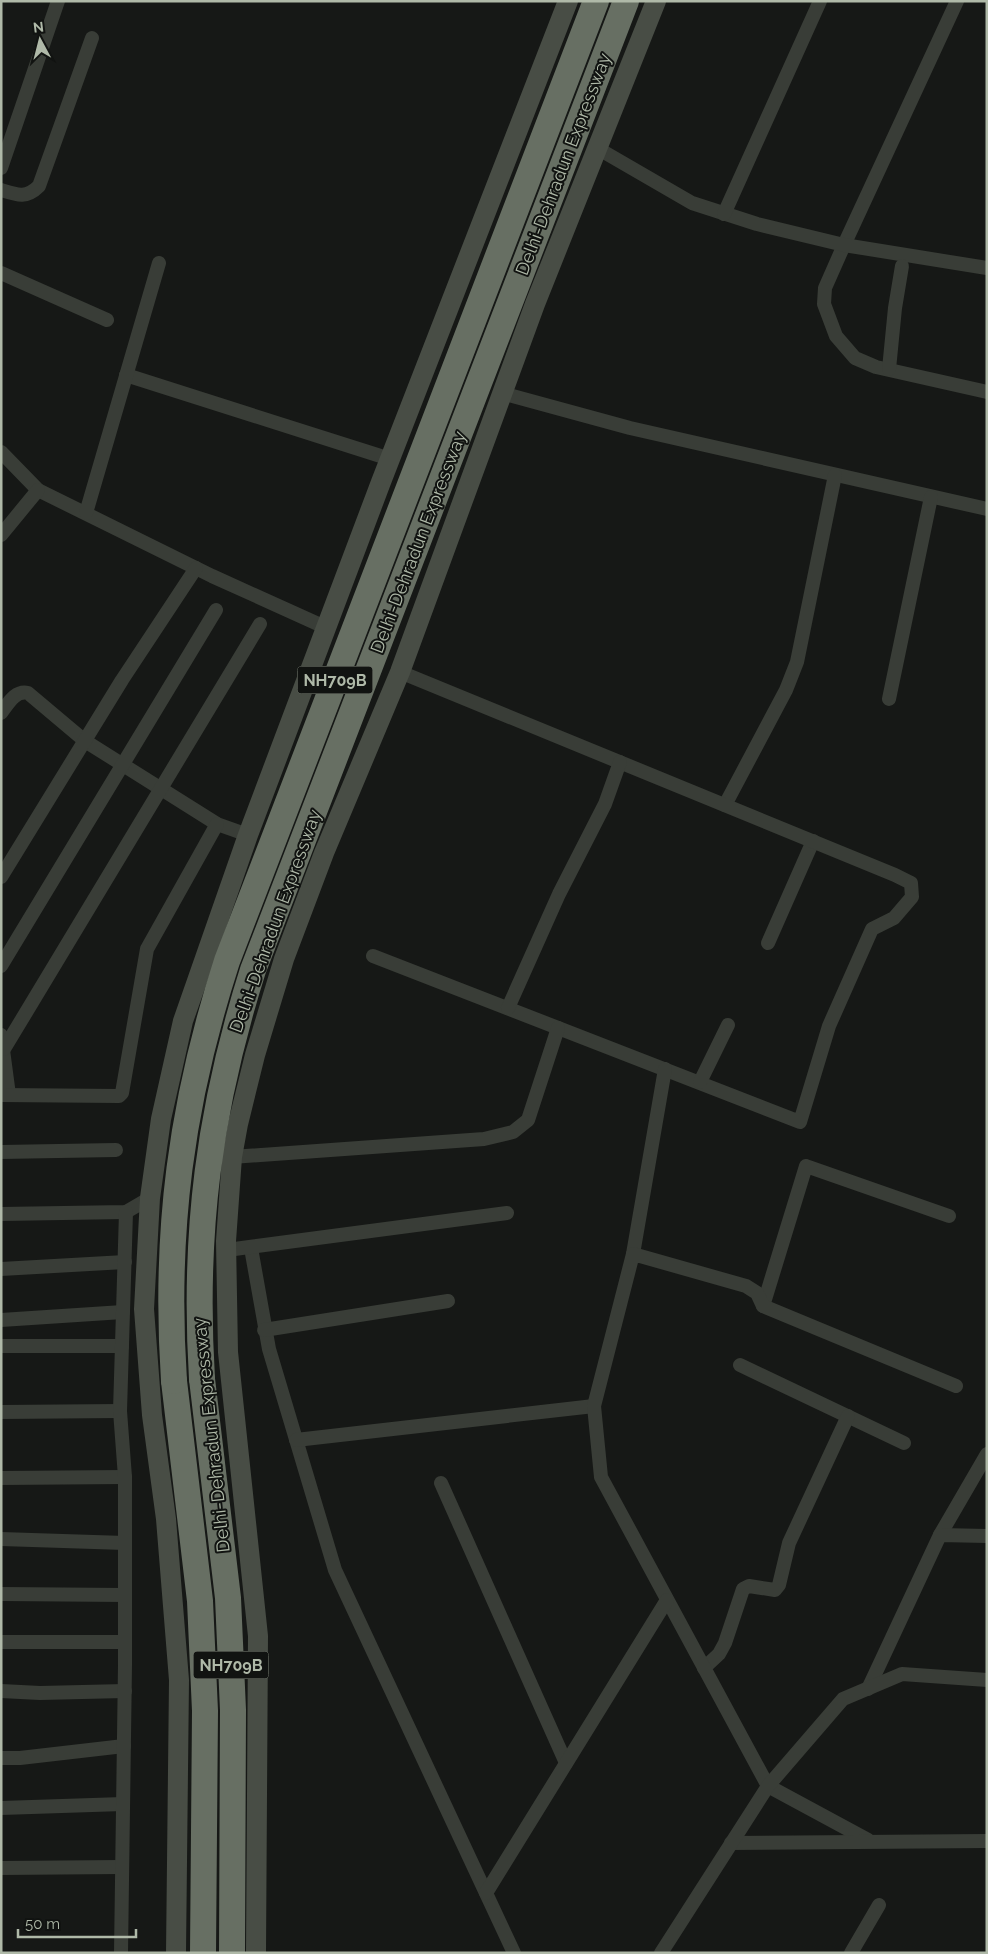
<svg xmlns="http://www.w3.org/2000/svg" width="988" height="1954" font-family="Raleway,sans-serif">
<style>
.lines{fill:none;stroke-linecap:round;stroke-linejoin:round}
.street{stroke:#393d37;stroke-width:14}
.secondary{stroke:#484d45;stroke-width:20}
.highway{stroke:#676f63;stroke-width:26}
.highway-bridge{stroke:#676f63;stroke-width:26}
.labels{text-anchor:middle;dominant-baseline:central;stroke-width:4;stroke-linejoin:round;paint-order:stroke}
.shield{fill:#111311;stroke:#80877b;stroke-width:1}
.shield-label{font-size:16px;font-weight:bold;fill:#afb9a8}
.street-label{font-size:18px;fill:#afb9a8;stroke:#111311}
</style>
<rect width="100%" height="100%" fill="#161816"/>
<g class="lines">
<!-- street -->
<g class="street">
<polyline points="957,1 844,245 825,288 824,304 836,336 855,358 876,367 987,392"/>
<polyline points="597,148 692,203 757,224 844,245 987,268"/>
<polyline points="1,168 58,1"/>
<path d="M 1,190 C 17,195 26,199 39,186 L 92,38"/>
<polyline points="724,214 820,1"/>
<polyline points="1,273 107,320"/>
<polyline points="889,369 895,308 902,266"/>
<polyline points="126,375 390,459"/>
<polyline points="502,393 630,428 987,509"/>
<polyline points="1,452 38,490 212,576 327,628"/>
<polyline points="86,513 159,263"/>
<polyline points="1,535 38,490"/>
<polyline points="889,699 931,497"/>
<path d="M 1,713 C 8,704 15,690 28,693 L 85,741 L 217,824 L 248,835"/>
<polyline points="725,805 786,690 797,662 835,475"/>
<polyline points="1,877 122,680 196,568"/>
<polyline points="768,943 813,841"/>
<polyline points="373,956 800,1122 829,1026 872,929 894,918 912,897 911,883 895,875 400,672"/>
<polyline points="1,966 216,610"/>
<polyline points="508,1008 559,894 605,804 620,762"/>
<polyline points="1,1035 9,1095"/>
<polyline points="4,1049 260,624"/>
<polyline points="700,1082 728,1025"/>
<polyline points="1,1095 119,1096 122,1093 147,949 217,824"/>
<polyline points="1,1152 116,1150"/>
<polyline points="232,1157 484,1139 513,1132 528,1120 558,1028"/>
<polyline points="1,1214 126,1212 150,1198"/>
<polyline points="251,1248 269,1349 335,1570 514,1953"/>
<polyline points="227,1250 507,1213"/>
<polyline points="633,1254 665,1069"/>
<polyline points="1,1269 125,1262"/>
<polyline points="763,1306 806,1166 949,1216"/>
<polyline points="1,1320 123,1312"/>
<polyline points="264,1330 448,1301"/>
<polyline points="1,1346 122,1346"/>
<polyline points="740,1365 904,1443"/>
<polyline points="1,1412 120,1411"/>
<polyline points="296,1440 594,1406"/>
<polyline points="1,1478 125,1477"/>
<polyline points="441,1483 566,1763"/>
<polyline points="940,1535 987,1454"/>
<polyline points="1,1539 125,1543"/>
<polyline points="1,1594 125,1595"/>
<polyline points="1,1642 125,1642"/>
<polyline points="704,1668 719,1654 725,1643 743,1589 749,1586 775,1590 779,1585 789,1543 848,1416"/>
<polyline points="868,1689 940,1535 987,1536"/>
<polyline points="1,1691 40,1693 125,1691"/>
<polyline points="1,1758 20,1758 124,1746"/>
<polyline points="1,1808 123,1804"/>
<polyline points="868,1840 768,1786 601,1477 594,1406 633,1254 746,1286 757,1293 763,1306 956,1386"/>
<polyline points="731,1843 987,1841"/>
<polyline points="1,1868 121,1867"/>
<polyline points="486,1893 667,1600"/>
<polyline points="121,1953 125,1665 125,1477 120,1411 126,1212"/>
<polyline points="661,1953 768,1786 843,1699 902,1674 987,1680"/>
<polyline points="851,1953 879,1905"/>
</g>
<!-- secondary -->
<g class="secondary">
<polyline points="176,1953 179,1680 166,1519 152,1415 144,1309 150,1198 161,1119 183,1021 248,835 381,482 568,1"/>
<polyline points="256,1953 258,1636 228,1352 226,1241 232,1157 238,1124 255,1055 284,959 324,853 400,672 535,304 656,1"/>
</g>
<!-- highway -->
<g class="highway">
<polyline points="202,1379 228,1598 233,1710 232,1953"/>
<polyline points="174,1381 200,1601 205,1711 203,1953"/>
</g>
<!-- highway-bridge -->
<g class="highway-bridge">
<path d="M 202,1379 C 193,1233 209,1109 253,970 L 626,1"/>
<path d="M 174,1381 C 164,1232 181,1103 227,961 L 596,1"/>
</g>
</g>
<g class="labels">
<!-- shield labels -->
<g class="shield">
<rect x="297.5" y="666.5" width="75" height="27" rx="4"/>
<rect x="193.5" y="1651.5" width="75" height="27" rx="4"/>
</g>
<g class="shield-label">
<text x="335" y="680">NH709B</text>
<text x="231" y="1665">NH709B</text>
</g>
<!-- street labels -->
<g class="street-label">
<text transform="translate(563 164) rotate(-69)">Delhi-Dehradun Expressway</text>
<text transform="translate(418 542) rotate(-69)">Delhi-Dehradun Expressway</text>
<text transform="translate(275 921) rotate(-70)">Delhi-Dehradun Expressway</text>
<text transform="translate(211 1435) rotate(-96)">Delhi-Dehradun Expressway</text>
</g>
</g>
<!-- border -->
<rect width="988" height="1954" fill="none" stroke="#afb9a8" stroke-width="5"/>
<!-- north arrow -->
<g transform="translate(40 40) rotate(353)" stroke="#111311" stroke-width="4" paint-order="stroke">
<path d="M0-4L9 19L0 12L-9 19Z" fill="#afb9a8"/>
<text y="-8" font-size="14" font-weight="bold" text-anchor="middle" fill="#afb9a8">N</text>
</g>
<!-- scale -->
<path d="M18 1929v8h118v-8" fill="none" stroke="#afb9a8" stroke-width="2.5"/>
<text x="25" y="1929" font-size="15" fill="#afb9a8" stroke="#111311" stroke-width="4" paint-order="stroke">50 m</text>
</svg>
